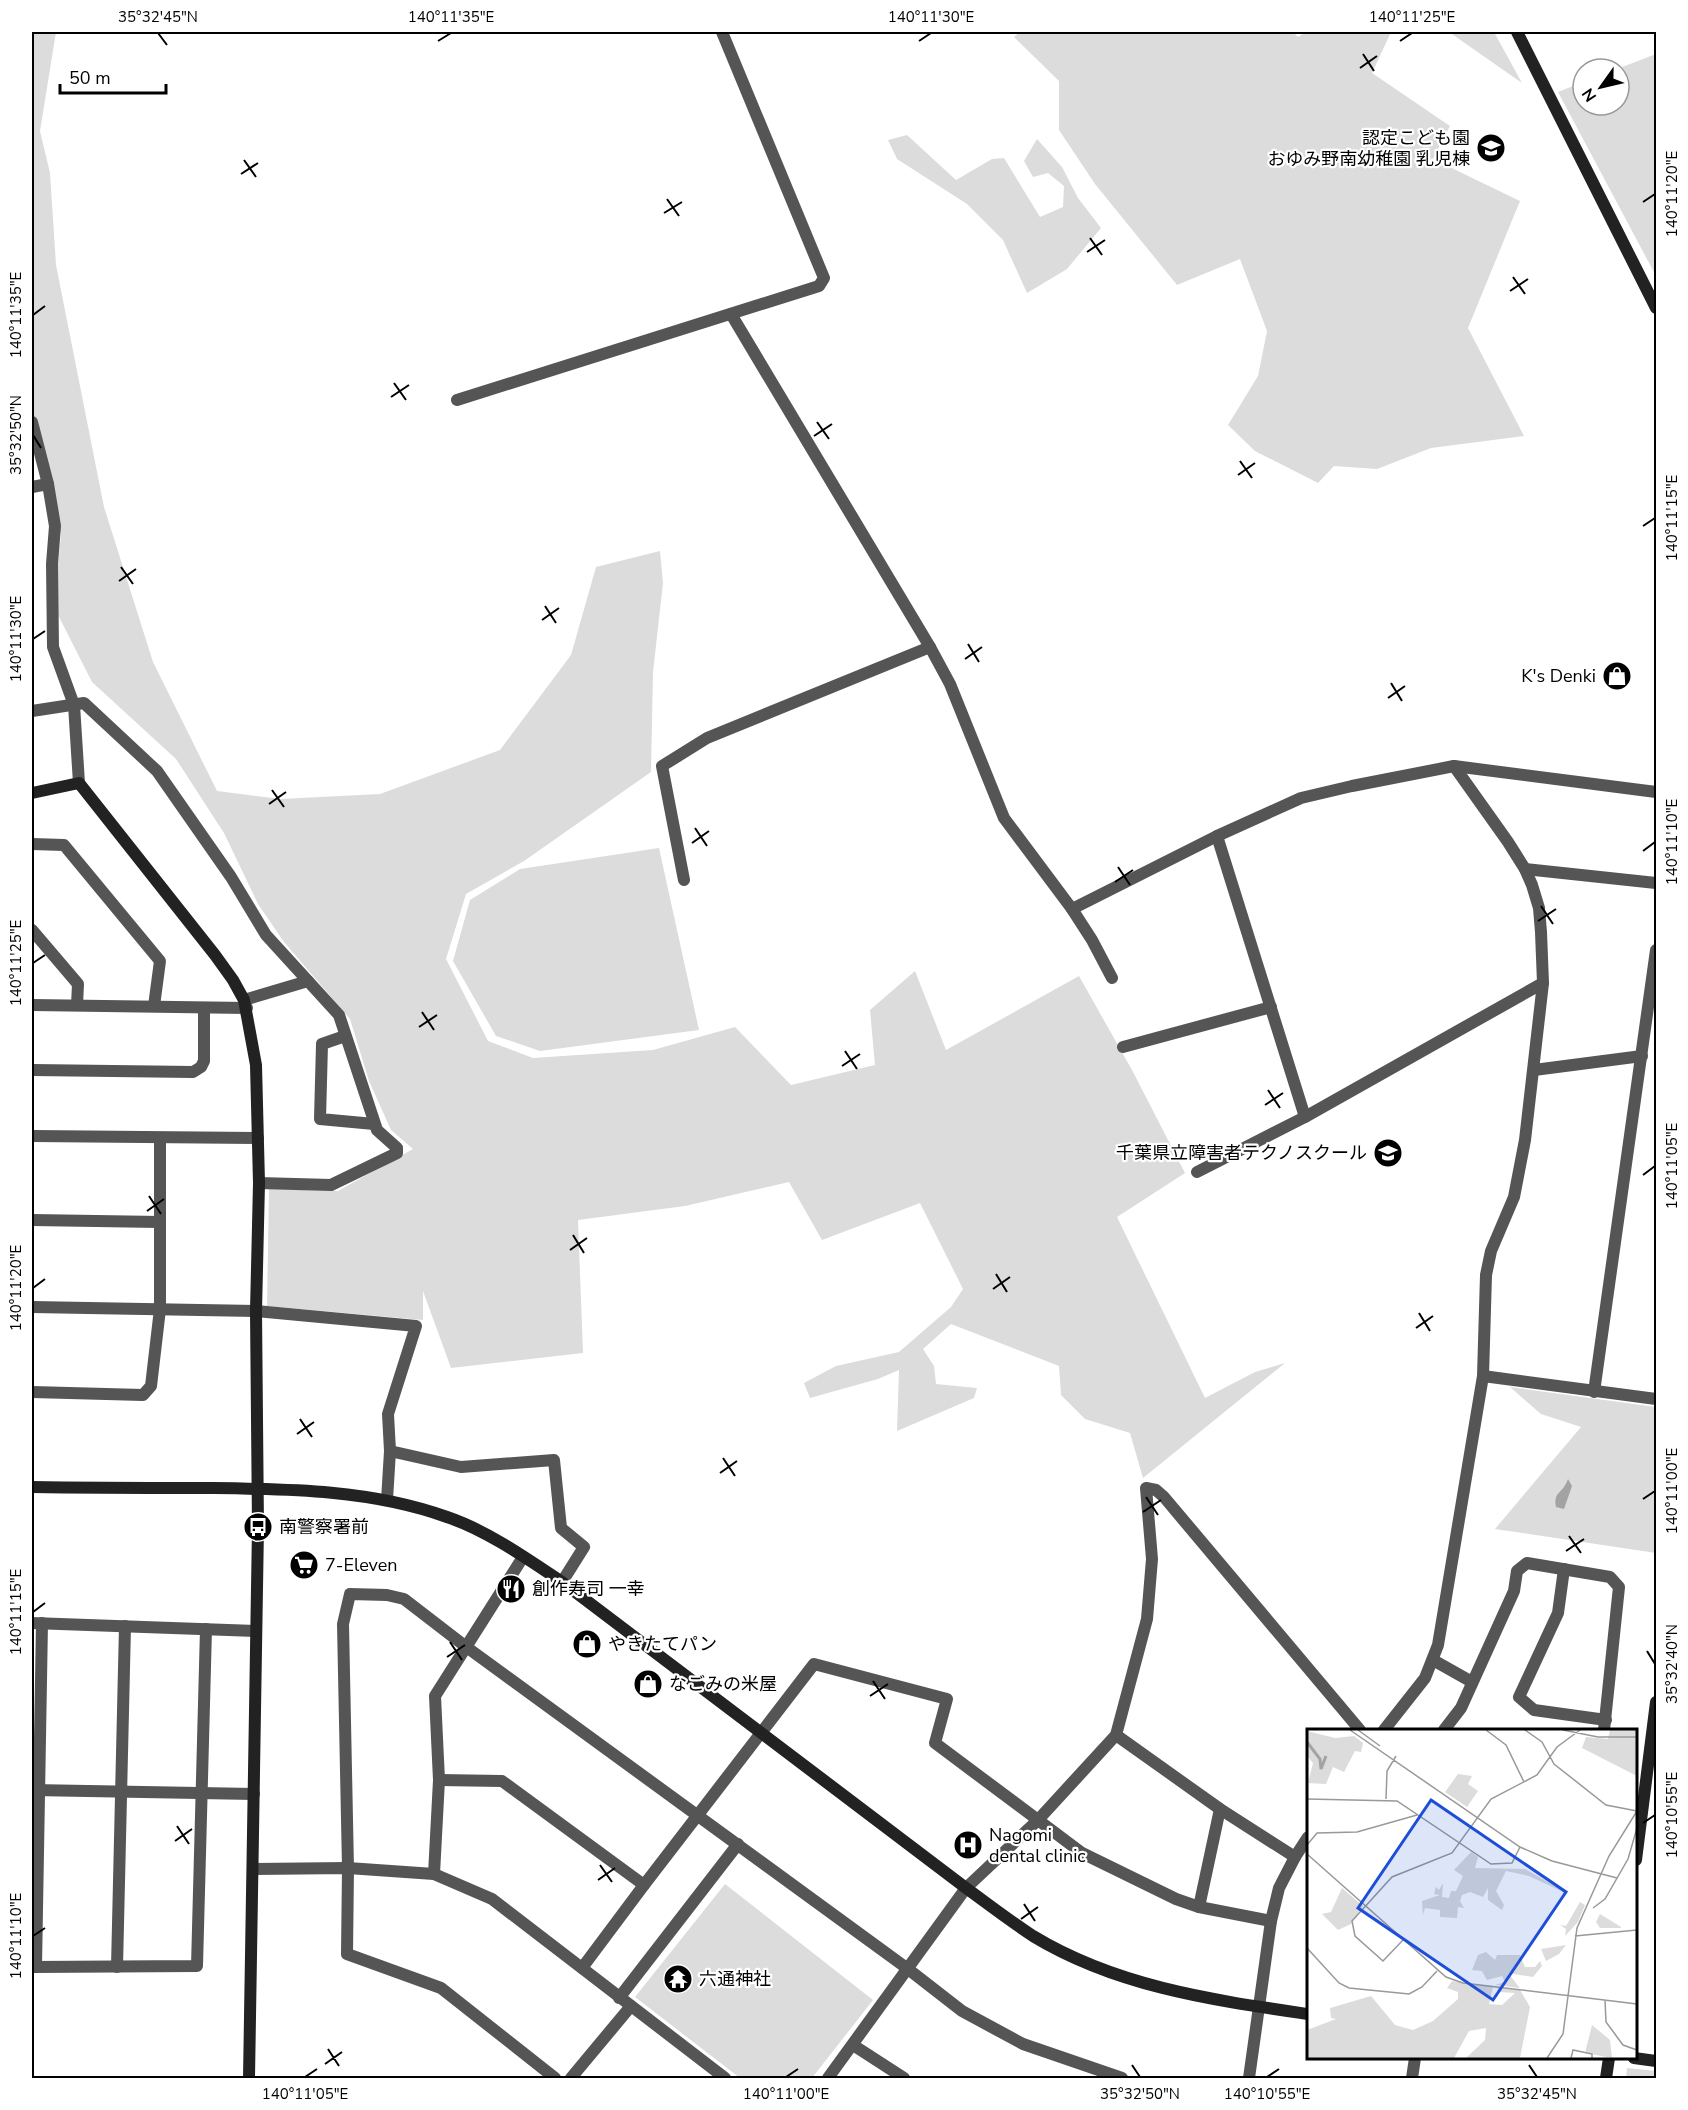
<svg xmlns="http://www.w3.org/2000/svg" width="1688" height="2110" font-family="'Nunito Sans','Noto Sans JP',sans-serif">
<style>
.green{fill:#dcdcdc}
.water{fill:#a3a3a3}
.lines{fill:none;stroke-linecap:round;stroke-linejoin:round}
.street{stroke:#555;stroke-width:12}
.secondary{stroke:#222;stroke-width:12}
.ticks{fill:none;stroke:#000;stroke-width:2}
.labels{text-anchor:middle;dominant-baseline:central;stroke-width:4.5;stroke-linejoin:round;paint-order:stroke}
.poi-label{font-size:18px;fill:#000;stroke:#fff;text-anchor:start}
.inset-river{fill:none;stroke:#a3a3a3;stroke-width:3}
.inset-road{fill:none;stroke:#999;stroke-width:1.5}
.view{fill:#1d4ed8;fill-opacity:0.15;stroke:#1d4ed8;stroke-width:3}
.inset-edge{fill:none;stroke:#000;stroke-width:3}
.neatline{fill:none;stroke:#000;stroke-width:2}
.ticks-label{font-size:15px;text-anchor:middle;fill:#000}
</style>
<rect width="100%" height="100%" fill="#fff"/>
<!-- green -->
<g class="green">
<polygon points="32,32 56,32 40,131 50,173 56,265 104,507 153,662 217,791 281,799 380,794 500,750 571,655 596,567 660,551 663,583 653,672 651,772 524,861 466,894 446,959 488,1041 533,1058 653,1050 735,1027 791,1085 875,1065 870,1010 915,971 946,1050 1079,976 1132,1070 1185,1173 1117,1217 1205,1398 1255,1372 1285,1363 1143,1478 1130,1433 1085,1419 1061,1395 1059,1366 951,1324 923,1349 934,1366 936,1384 977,1388 974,1398 897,1431 899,1370 878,1379 810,1398 804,1383 836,1366 899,1352 951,1307 963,1289 920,1203 822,1240 789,1182 685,1206 578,1220 583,1353 451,1368 423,1291 423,1320 267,1306 269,1189 338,1191 413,1149 391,1130 369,1081 350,1019 284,942 258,904 224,833 176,759 92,682 54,607 61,535 32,406"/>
<polygon points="1020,32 1293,32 1298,37 1306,32 1391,32 1372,73 1450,126 1433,159 1520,201 1468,328 1524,436 1431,448 1377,469 1334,466 1318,483 1255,451 1228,425 1258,376 1267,331 1240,259 1177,285 1095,184 1059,130 1059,81 1014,37"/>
<polygon points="1449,32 1494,32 1522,83"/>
<polygon points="1656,54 1656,276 1558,92 1583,82 1583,105 1619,105 1619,69 1617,69"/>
<polygon points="907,135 956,180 992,159 1004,158 1040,217 1063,207 1064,186 1048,173 1033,177 1024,161 1037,139 1062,167 1078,198 1101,228 1067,269 1027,293 1003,240 967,204 897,159 888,140"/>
<polygon points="659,848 699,1030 540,1051 496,1036 453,961 470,900 520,869"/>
<polygon points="1510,1387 1656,1407 1656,1553 1495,1529 1581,1427 1541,1414"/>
<polygon points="725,1884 873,2000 812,2078 740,2078 635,1997"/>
<polygon points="1627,2068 1656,2071 1656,2078 1626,2078"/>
</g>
<!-- water -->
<path class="water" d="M 1568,1479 L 1572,1486 L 1564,1509 L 1556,1507 C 1553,1491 1563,1494 1568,1479 Z"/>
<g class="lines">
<!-- street -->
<g class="street">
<polyline points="731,314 930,647 950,684 1004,818 1072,909 1092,940 1112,978"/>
<polyline points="457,400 819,286 824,278 722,32"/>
<polyline points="32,422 48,484 55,526 52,564 53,647 74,705 79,783"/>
<polyline points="32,487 48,484"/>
<polyline points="32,711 84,703 157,771 231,877 266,935 339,1015 377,1130 397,1148 397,1153 331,1185 259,1183"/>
<polyline points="1217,836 1305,1117"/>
<polyline points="32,844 64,845 160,961 154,1006"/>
<polyline points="1525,869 1656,883"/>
<polyline points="684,880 662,766 707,738 930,647"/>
<polyline points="1072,909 1217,836 1301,798 1352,786 1454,766 1656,792"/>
<polyline points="32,930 78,984 77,1005"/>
<polyline points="244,1000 308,981"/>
<polyline points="32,1005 247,1008"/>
<polyline points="345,1036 322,1044 320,1119 374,1124"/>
<polyline points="1123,1047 1271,1007"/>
<polyline points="32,1070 193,1072 201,1067 204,1061 204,1008"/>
<polyline points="1534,1070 1642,1056"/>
<polyline points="32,1136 258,1138"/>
<polyline points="1197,1172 1305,1117 1543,983"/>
<polyline points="32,1220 160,1222"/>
<polyline points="32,1307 256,1311 416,1326 388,1414 390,1451 387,1500"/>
<polyline points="1483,1376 1656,1399"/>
<polyline points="32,1392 143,1395 151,1386 160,1309 160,1138"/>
<polyline points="1594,1392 1656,950"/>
<polyline points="390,1451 461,1467 554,1460 561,1528 584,1547 562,1582"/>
<polyline points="1564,1569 1558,1613 1519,1697 1534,1710 1606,1720"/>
<polyline points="32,1623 256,1631"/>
<polyline points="1433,1660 1472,1682"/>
<polyline points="1384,1730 1425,1678 1438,1645 1483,1376 1486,1275 1491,1251 1514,1197 1525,1140 1543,983 1541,932 1539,908 1532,885 1525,869 1508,842 1454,766"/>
<polyline points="1444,1730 1461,1708 1514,1591 1517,1571 1527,1563 1610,1577 1619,1587 1604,1730"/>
<polyline points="1116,1735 1220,1809 1295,1857"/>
<polyline points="439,1780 502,1781 644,1885"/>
<polyline points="32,1790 254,1794"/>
<polyline points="253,1869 348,1868 434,1874 492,1899 725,2078"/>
<polyline points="434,1874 439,1780 435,1696 523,1557"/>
<polyline points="1199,1907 1220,1809"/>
<polyline points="32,1967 197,1966 206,1629"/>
<polyline points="36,1967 42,1623"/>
<polyline points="117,1967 125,1626"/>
<polyline points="582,1968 644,1885 814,1664 947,1699 935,1743 1082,1853 1176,1899 1199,1907 1271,1921"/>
<polyline points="619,1998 738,1844"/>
<polyline points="853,2045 904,2078"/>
<polyline points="555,2078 441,1988 347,1954 348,1868 343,1624 350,1594 387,1595 404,1599 465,1646 908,1969 962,2011 1023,2044 1122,2078"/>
<polyline points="571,2078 631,2006"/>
<polyline points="828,2078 966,1888 1038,1820 1116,1735 1147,1619 1152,1559 1146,1488 1156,1490 1164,1497 1360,1730"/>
<polyline points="1249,2078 1271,1921 1279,1888 1295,1857 1308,1837"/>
<polyline points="1412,2078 1415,2058"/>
</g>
<!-- secondary -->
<g class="secondary">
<polyline points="1517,32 1656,308"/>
<polyline points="32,793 79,783 215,955 233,980 244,1000 256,1065 259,1183 256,1311 258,1527 249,2078"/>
<path d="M 32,1487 C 89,1488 147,1488 204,1488 C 286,1489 369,1489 447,1517 C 488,1531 526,1558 562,1582 L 966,1888 C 988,1904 1010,1921 1033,1936 C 1117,1987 1213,2000 1308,2014"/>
<polyline points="1636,1860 1656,1702"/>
<polyline points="1634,2058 1656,2061"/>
<polyline points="1606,2078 1609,2058"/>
</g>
</g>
<!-- ticks -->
<path class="ticks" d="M 158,33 L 167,45M 438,41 L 451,33M 919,41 L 931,33M 1400,41 L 1412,33M 1363,54 L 1374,71M 1360,68 L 1377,56M 244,160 L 256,177M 241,174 L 258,163M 667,199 L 679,216M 1643,202 L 1655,194M 664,213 L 682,202M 1090,238 L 1102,255M 1087,252 L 1105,240M 1513,277 L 1525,294M 1510,291 L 1528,279M 33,315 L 45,306M 394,383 L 406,400M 391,397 L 409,385M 817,422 L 829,439M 33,435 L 41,448M 814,436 L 832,424M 1240,461 L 1252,478M 1238,475 L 1255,463M 1643,526 L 1655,518M 121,567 L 133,584M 119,581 L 136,569M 545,606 L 556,623M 542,620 L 559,608M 33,639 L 45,631M 968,644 L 979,662M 965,659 L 982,647M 1391,683 L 1402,701M 1388,698 L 1405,686M 272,790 L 284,807M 269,804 L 286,792M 695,828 L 707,846M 692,843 L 709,831M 1643,851 L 1655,842M 1118,867 L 1130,885M 1115,882 L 1133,870M 1541,906 L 1553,924M 1538,921 L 1556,909M 33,963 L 45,955M 422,1012 L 434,1030M 419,1027 L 437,1015M 845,1051 L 857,1069M 842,1066 L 860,1054M 1268,1090 L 1280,1108M 1265,1105 L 1283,1093M 1643,1175 L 1655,1166M 149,1196 L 161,1214M 147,1211 L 164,1199M 573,1235 L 584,1253M 570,1250 L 587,1238M 996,1274 L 1007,1292M 33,1288 L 45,1279M 993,1289 L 1010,1277M 1419,1313 L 1430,1331M 1416,1328 L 1433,1316M 300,1419 L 312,1437M 297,1434 L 314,1422M 723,1458 L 735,1476M 720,1473 L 737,1461M 1146,1497 L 1158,1515M 1643,1499 L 1655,1491M 1143,1512 L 1161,1500M 1569,1536 L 1581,1553M 1566,1551 L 1584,1539M 33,1612 L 45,1603M 450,1642 L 462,1660M 1647,1651 L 1655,1664M 447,1657 L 465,1645M 873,1681 L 885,1699M 870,1696 L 888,1684M 1643,1823 L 1655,1815M 177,1826 L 189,1844M 175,1841 L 192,1829M 600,1865 L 612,1882M 598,1880 L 615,1868M 1024,1904 L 1035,1921M 1021,1919 L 1038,1907M 33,1936 L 45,1928M 328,2049 L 339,2066M 325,2064 L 342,2052M 1132,2065 L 1140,2077M 1529,2065 L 1537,2077M 305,2077 L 317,2069M 786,2077 L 798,2069M 1267,2077 L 1279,2069"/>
<!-- icons -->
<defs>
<g id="school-disc" transform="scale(1.5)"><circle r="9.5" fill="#000" stroke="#fff"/><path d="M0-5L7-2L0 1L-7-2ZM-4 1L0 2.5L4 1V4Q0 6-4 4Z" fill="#fff"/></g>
<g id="shop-disc" transform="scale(1.5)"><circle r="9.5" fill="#000" stroke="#fff"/><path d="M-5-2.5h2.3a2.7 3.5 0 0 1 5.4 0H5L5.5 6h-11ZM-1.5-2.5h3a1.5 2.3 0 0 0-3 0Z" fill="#fff"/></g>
<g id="university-disc" transform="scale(1.5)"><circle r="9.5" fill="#000" stroke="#fff"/><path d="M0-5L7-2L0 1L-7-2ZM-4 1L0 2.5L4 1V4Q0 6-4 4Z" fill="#fff"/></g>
<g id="bus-disc" transform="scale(1.5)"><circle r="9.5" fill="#000" stroke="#fff"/><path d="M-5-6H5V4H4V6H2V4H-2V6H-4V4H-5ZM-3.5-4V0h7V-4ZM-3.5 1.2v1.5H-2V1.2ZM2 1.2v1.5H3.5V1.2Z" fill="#fff"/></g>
<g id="supermarket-disc" transform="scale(1.5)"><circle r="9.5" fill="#000" stroke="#fff"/><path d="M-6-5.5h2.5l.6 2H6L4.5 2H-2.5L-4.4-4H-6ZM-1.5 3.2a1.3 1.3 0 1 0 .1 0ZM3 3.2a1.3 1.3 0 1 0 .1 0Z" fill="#fff"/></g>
<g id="restaurant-disc" transform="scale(1.5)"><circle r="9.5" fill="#000" stroke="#fff"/><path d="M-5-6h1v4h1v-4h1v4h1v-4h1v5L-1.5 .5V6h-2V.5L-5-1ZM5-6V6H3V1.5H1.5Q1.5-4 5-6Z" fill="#fff"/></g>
<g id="hospital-disc" transform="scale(1.5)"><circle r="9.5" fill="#000" stroke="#fff"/><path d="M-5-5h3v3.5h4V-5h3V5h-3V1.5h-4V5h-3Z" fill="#fff"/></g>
<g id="temple-disc" transform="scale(1.5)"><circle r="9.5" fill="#000" stroke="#fff"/><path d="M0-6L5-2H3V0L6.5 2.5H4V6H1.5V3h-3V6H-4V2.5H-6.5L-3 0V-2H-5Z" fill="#fff"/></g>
</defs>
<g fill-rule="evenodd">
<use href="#school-disc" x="1491" y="148"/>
<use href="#shop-disc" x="1617" y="676"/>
<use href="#university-disc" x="1388" y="1153"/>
<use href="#bus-disc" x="258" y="1527"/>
<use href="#supermarket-disc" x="304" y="1565"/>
<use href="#restaurant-disc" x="511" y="1589"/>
<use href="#shop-disc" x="587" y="1644"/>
<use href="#shop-disc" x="648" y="1684"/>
<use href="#hospital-disc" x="968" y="1845"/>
<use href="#temple-disc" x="678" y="1979"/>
</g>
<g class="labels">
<!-- poi labels -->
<g class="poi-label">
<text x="1470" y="138" text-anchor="end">認定こども園<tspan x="1470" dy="21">おゆみ野南幼稚園 乳児棟</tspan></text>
<text x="1596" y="676" text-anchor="end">K's Denki</text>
<text x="1367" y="1153" text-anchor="end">千葉県立障害者テクノスクール</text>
<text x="279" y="1527">南警察署前</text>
<text x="325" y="1565">7-Eleven</text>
<text x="532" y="1589">創作寿司 一幸</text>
<text x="608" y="1644">やきたてパン</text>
<text x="669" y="1684">なごみの米屋</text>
<text x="989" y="1835">Nagomi<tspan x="989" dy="21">dental clinic</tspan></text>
<text x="699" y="1979">六通神社</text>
</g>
</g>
<!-- overview -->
<g transform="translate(1307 1729)">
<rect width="330" height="330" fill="#fff"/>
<path d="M 303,1 L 330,1 L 330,47 L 275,19 L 279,8 L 301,10 ZM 0,2 L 28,9 L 47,7 L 56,14 L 54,23 L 48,22 L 37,43 L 26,38 L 19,55 L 1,54 L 6,34 L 0,27 ZM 151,45 L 165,47 L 161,55 L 171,62 L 160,78 L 138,63 ZM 164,123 L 171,128 L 168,139 L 218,140 L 263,166 L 222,147 L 199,142 L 189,162 L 197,176 L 195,181 L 181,171 L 181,159 L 176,168 L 163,163 L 155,166 L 153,172 L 157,179 L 151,178 L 150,189 L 133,188 L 133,181 L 118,179 L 116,186 L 115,172 L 133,166 L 127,165 L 129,158 L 132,161 L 136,154 L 135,168 L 142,169 L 144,162 L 149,162 L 156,147 L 147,141 ZM 35,159 L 56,177 L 44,195 L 31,201 L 15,185 L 24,183 ZM 273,173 L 278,176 L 271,193 L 258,207 L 259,200 L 253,196 L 259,197 ZM 293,185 L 314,198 L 314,199 L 293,199 L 289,193 ZM 259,216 L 252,225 L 239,232 L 234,220 ZM 179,223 L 188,231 L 190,226 L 213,226 L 218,238 L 228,238 L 233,232 L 235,237 L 226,248 L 201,244 L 213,259 L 188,256 L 198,253 L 195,247 L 180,251 L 175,242 L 165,241 L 171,226 ZM 145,252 L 186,258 L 182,275 L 195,276 L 208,264 L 192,263 L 190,259 L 213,261 L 223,278 L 213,329 L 159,329 L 178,311 L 179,299 L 162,302 L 147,329 L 0,329 L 0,301 L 29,290 L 24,289 L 23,279 L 64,267 L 88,296 L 106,301 L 126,292 L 151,270 L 151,263 L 140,259 ZM 285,296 L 303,311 L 305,329 L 278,324 Z" fill="#dcdcdc"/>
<path class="inset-river" d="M 0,13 L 13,30 L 14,40 L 19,27"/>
<path class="inset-road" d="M 43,1 L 213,118 L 245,132 L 310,149M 51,1 L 73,17M 179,1 L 199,16 L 217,53M 218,1 L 235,13 L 247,35 L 299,76 L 330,82M 256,1 L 291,8 L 330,8M 0,70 L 90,72 L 184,135 L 205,134 L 213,118M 79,70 L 80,42 L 89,27M 0,116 L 10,104 L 50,103 L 110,86M 0,125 L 139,248 L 156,254 L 330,275M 286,179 L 298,170 L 321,130 L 330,99M 268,207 L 330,201M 96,211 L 76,232 L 48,207 L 45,192 L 85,148 L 145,124 L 184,70 L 230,46 L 250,18 L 273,1M 0,219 L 32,254 L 42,259 L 102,265 L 115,258 L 130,242M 298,271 L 299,293 L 316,316 L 330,321M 240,329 L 256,305 L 270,199 L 302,127 L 330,82M 264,329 L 266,321 L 285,325 L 285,329"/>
<path class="view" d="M 124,71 L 259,163 L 186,271 L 51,179 Z"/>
<rect width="330" height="330" class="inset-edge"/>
</g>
<!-- border -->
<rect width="1688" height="2110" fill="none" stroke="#ffffff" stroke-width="66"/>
<!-- north arrow -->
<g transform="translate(1601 87) rotate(236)"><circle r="28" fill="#ffffff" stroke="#999999" stroke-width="1.5"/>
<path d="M0-4.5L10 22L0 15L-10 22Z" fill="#000000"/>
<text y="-9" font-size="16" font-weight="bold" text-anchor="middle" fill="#000000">N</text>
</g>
<!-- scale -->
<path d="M60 84v9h106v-9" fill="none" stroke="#000000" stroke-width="3"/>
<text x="69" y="84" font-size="18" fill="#000000" stroke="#ffffff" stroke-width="4.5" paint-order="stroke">50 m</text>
<rect x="33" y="33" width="1622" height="2044" class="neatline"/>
<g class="ticks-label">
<text x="158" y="22">35°32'45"N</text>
<text x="451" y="22">140°11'35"E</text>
<text x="931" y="22">140°11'30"E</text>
<text x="1412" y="22">140°11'25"E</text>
<text transform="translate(1672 194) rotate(-90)" y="5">140°11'20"E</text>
<text transform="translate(16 315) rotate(-90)" y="5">140°11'35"E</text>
<text transform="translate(16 435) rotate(-90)" y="5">35°32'50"N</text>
<text transform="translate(1672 518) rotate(-90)" y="5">140°11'15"E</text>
<text transform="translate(16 639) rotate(-90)" y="5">140°11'30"E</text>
<text transform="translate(1672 842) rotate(-90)" y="5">140°11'10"E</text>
<text transform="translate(16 963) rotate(-90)" y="5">140°11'25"E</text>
<text transform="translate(1672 1166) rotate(-90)" y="5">140°11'05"E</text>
<text transform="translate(16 1288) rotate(-90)" y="5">140°11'20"E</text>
<text transform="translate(1672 1491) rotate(-90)" y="5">140°11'00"E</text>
<text transform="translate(16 1612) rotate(-90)" y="5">140°11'15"E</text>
<text transform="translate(1672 1664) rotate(-90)" y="5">35°32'40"N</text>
<text transform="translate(1672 1815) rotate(-90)" y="5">140°10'55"E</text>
<text transform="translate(16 1936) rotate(-90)" y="5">140°11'10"E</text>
<text x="305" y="2099">140°11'05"E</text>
<text x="786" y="2099">140°11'00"E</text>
<text x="1140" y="2099">35°32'50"N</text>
<text x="1267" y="2099">140°10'55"E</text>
<text x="1537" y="2099">35°32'45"N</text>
</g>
</svg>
